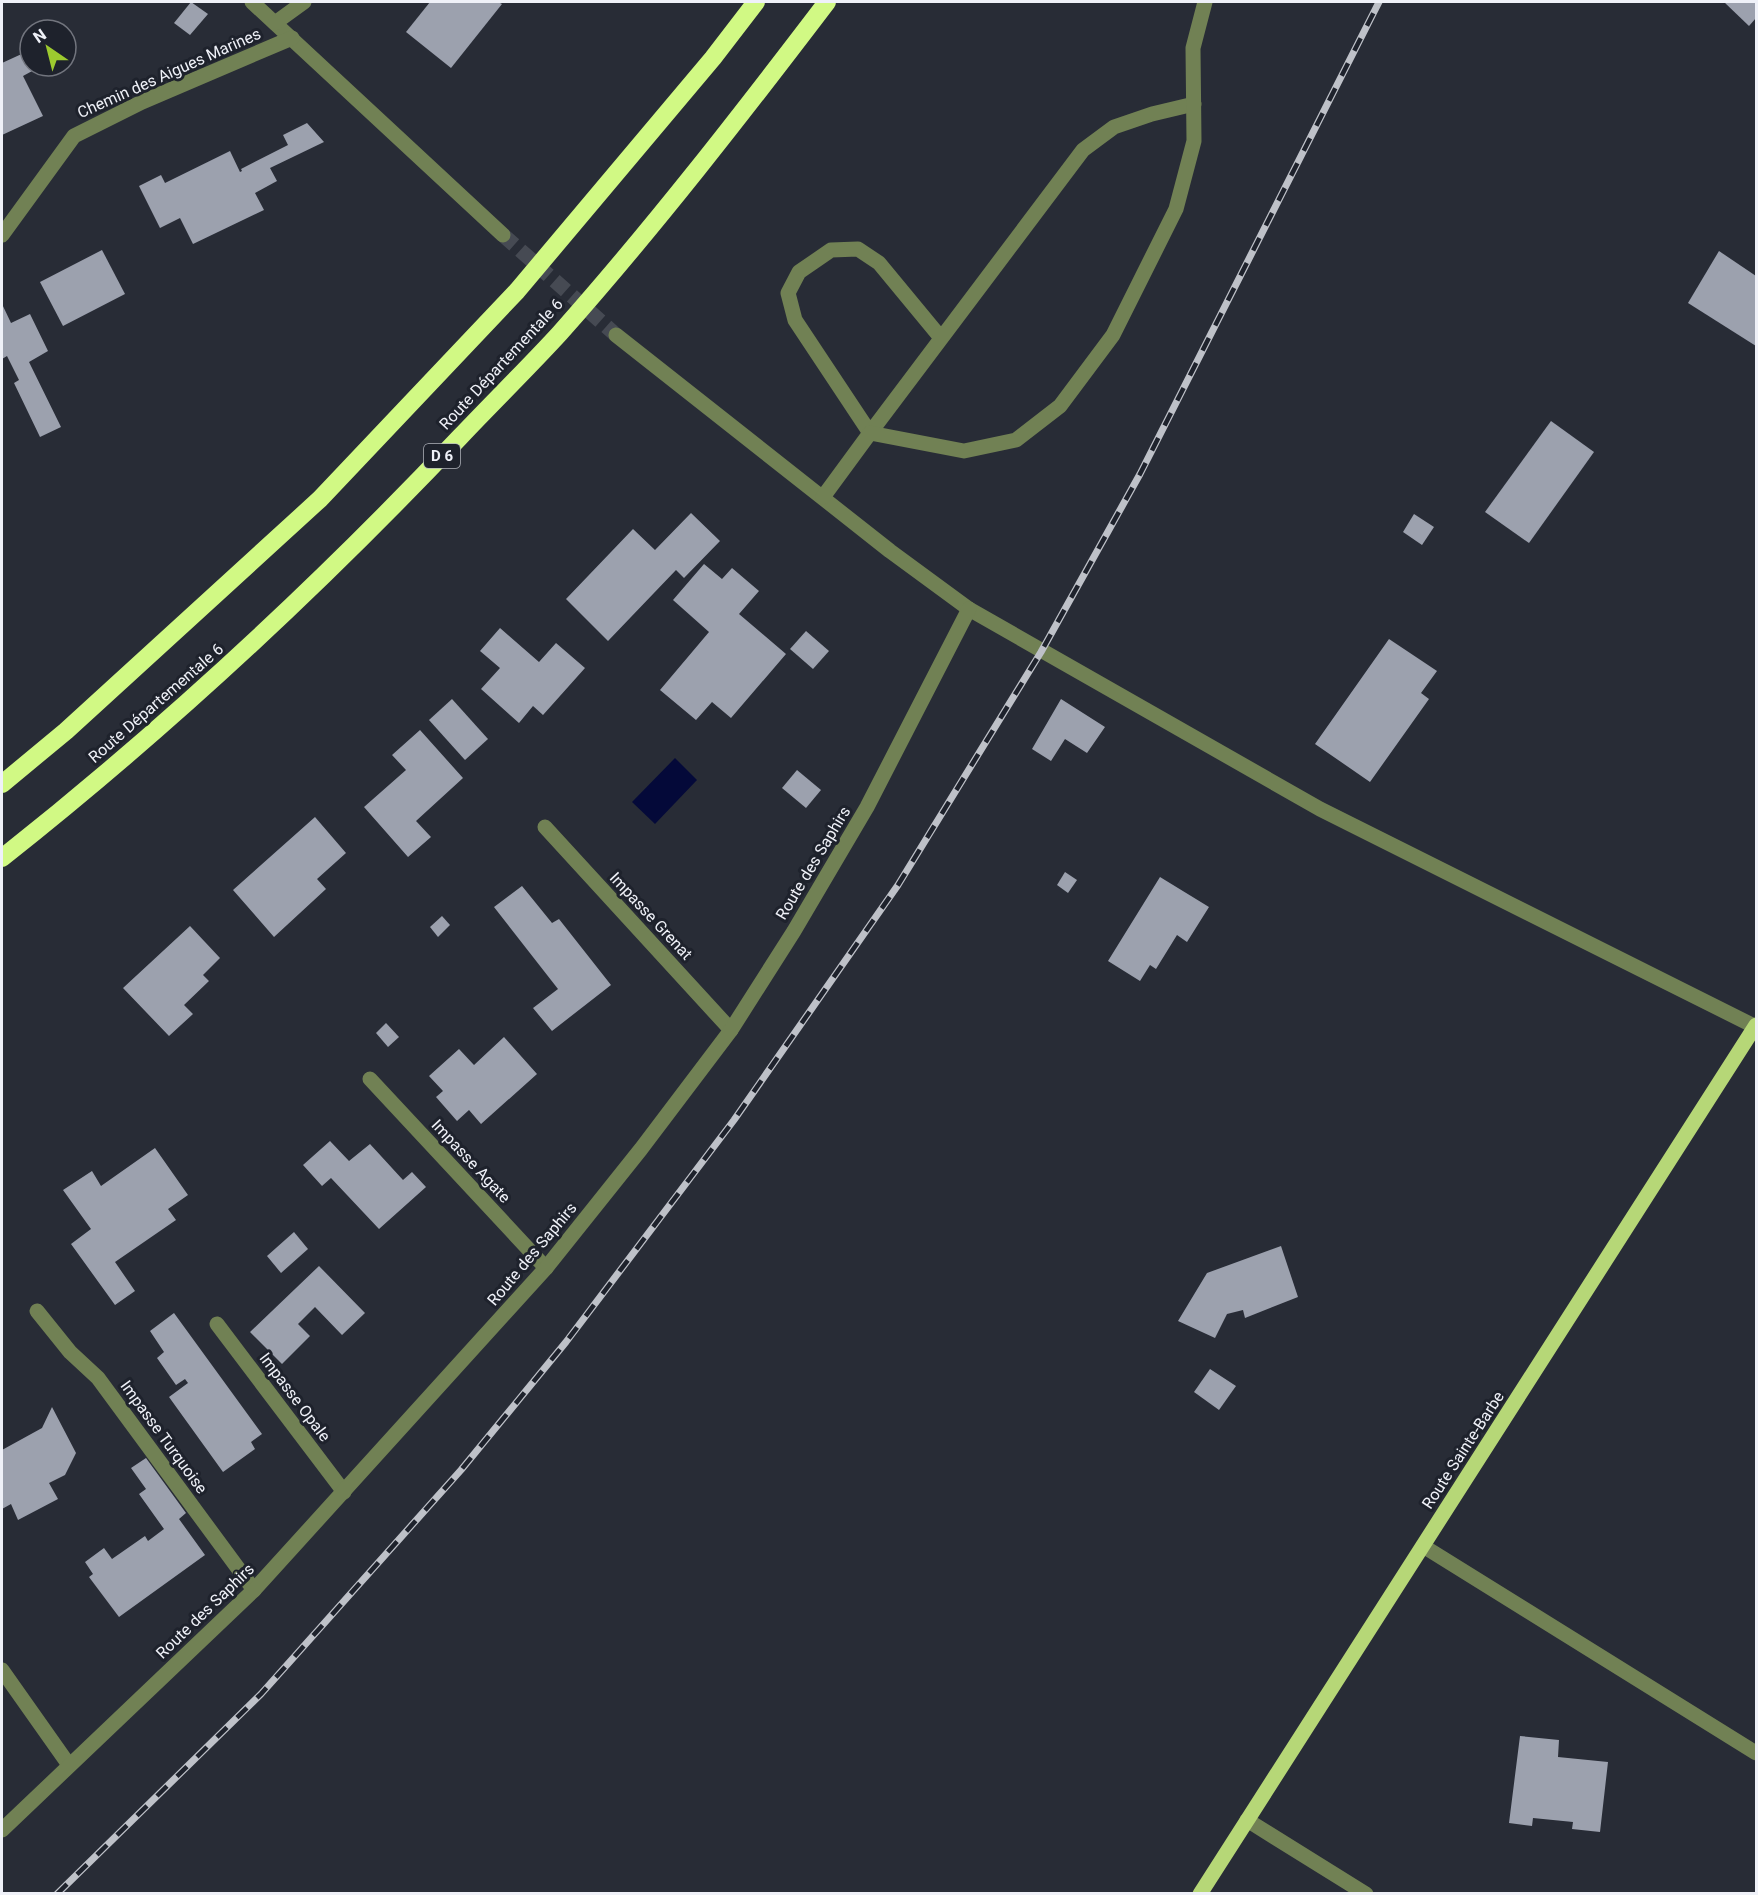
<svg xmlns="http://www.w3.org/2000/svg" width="1758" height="1895" font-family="Roboto,sans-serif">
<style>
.water{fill:#040939}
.building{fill:#9ca1ae}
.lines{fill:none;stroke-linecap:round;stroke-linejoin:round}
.minor-tunnel{stroke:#464a53;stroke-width:15;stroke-dasharray:15 8;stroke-linecap:butt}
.minor{stroke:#718154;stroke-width:15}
.major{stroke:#b6d777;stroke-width:15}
.highway{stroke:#d1f984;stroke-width:18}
.rail-casing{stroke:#bec1c8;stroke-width:7}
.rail{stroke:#1e222c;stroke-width:4.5;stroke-dasharray:14;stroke-linecap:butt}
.labels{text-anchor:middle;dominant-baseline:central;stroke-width:6;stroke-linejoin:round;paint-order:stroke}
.shield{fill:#1e222c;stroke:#b0b3bb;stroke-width:1.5}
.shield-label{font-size:15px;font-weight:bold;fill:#eff1f8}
.street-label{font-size:16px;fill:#eff1f8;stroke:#1e222c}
</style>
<rect width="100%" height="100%" fill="#282c36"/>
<!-- water -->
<polygon class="water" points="675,758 697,780 655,824 632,802"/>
<!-- building -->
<g class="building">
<polygon points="191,2 208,14 190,35 174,23"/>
<polygon points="430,2 498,2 502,4 451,68 406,32"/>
<polygon points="1724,2 1756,2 1756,18 1749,26"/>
<polygon points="26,52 30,66 34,70 23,76 43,116 2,135 2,63"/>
<polygon points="307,123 324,142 270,168 277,181 255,193 264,210 193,244 180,218 160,228 139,186 161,175 165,183 230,151 240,172 242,171 241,169 288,145 283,135"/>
<polygon points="102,250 125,294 63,326 40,282"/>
<polygon points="1719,251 1756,276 1756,346 1688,303"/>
<polygon points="2,304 11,323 30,314 48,351 29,362 61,427 40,437 14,383 19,380 7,356 2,359"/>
<polygon points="1551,421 1594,452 1529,543 1485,512"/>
<polygon points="691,513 720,541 684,578 676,570 608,641 566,599 633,529 655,550"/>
<polygon points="1414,514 1434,527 1422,545 1403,532"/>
<polygon points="704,564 722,579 732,568 759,591 739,614 786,654 731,718 712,702 696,720 660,690 709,632 673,600"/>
<polygon points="500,628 539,662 556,643 585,668 543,715 533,706 519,723 481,689 500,668 480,651"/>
<polygon points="806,631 829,651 813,669 790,649"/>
<polygon points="1389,639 1437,671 1421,693 1429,699 1370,782 1315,744"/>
<polygon points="452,699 488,739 465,760 429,720"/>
<polygon points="1061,699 1105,727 1087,753 1065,739 1051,761 1032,749"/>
<polygon points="420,730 463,778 416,821 431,837 408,857 364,807 406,770 392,755"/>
<polygon points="797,770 821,790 806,808 782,788"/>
<polygon points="315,817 346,853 317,879 326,889 274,937 233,890"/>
<polygon points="1065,872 1077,880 1068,893 1057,885"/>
<polygon points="1160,877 1209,907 1187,942 1177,935 1156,969 1150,965 1140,981 1108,961"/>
<polygon points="522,886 552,923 559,919 611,985 552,1031 533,1008 558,989 494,907"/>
<polygon points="442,916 450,925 438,937 430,927"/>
<polygon points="190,926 220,958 203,975 209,981 184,1005 193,1014 169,1036 123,988"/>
<polygon points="386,1023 399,1037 388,1047 376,1033"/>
<polygon points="504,1037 537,1074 481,1124 469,1110 457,1121 436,1097 443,1091 429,1076 459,1049 474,1065"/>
<polygon points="330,1141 349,1161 370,1144 403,1180 412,1172 426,1187 379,1229 331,1178 322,1186 303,1165"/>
<polygon points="155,1148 188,1195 168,1209 176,1220 115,1262 135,1291 115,1305 71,1244 91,1229 63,1190 92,1171 101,1186"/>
<polygon points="294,1232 308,1249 281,1273 267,1256"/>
<polygon points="1281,1246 1298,1297 1245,1318 1243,1310 1227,1314 1215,1338 1178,1321 1207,1273"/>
<polygon points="319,1266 365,1313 342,1335 315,1307 298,1324 310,1336 282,1364 250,1332"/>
<polygon points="174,1313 262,1434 251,1442 255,1449 223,1472 169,1397 188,1383 185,1379 176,1385 157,1358 164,1352 150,1331"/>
<polygon points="1210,1369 1236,1386 1219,1410 1194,1392"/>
<polygon points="52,1407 76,1453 65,1475 49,1483 58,1499 18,1520 11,1504 2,1509 2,1450 42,1428"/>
<polygon points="146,1458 186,1513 179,1519 205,1555 119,1617 89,1577 93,1574 85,1562 104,1548 112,1559 145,1536 148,1541 164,1529 139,1494 146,1489 131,1468"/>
<polygon points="1520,1736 1559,1740 1558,1757 1608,1762 1600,1832 1572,1829 1573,1822 1533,1818 1532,1826 1509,1823"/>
</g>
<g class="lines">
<!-- minor-tunnel -->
<polyline class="minor-tunnel" points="503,235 616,335"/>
<!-- minor -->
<g class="minor">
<polyline points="252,2 503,235"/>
<polyline points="275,23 304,2"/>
<polyline points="2,235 74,136 142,102 292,38"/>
<polyline points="616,335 890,551 969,609 1320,809 1756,1027"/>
<polyline points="941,338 879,263 858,249 831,250 799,272 788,293 795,320 870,433 1083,150 1114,127 1152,114 1194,104"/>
<polyline points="823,497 870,433 964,451 1016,440 1060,406 1113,335 1176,209 1194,141 1193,48 1205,2"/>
<polyline points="545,827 731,1030"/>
<polyline points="370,1079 546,1268"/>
<polyline points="37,1311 70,1352 98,1378 254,1590"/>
<polyline points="217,1324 344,1492"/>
<polyline points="1423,1546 1756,1753"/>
<polyline points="2,1670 69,1765"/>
<polyline points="1247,1820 1366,1894"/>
<polyline points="2,1830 254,1590 546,1268 641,1149 731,1030 794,931 867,807 969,609"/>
</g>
<!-- major -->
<polyline class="major" points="1200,1894 1756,1025"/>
<!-- highway -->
<g class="highway">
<polyline points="2,784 66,731 320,499 517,291 713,58 756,2"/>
<path d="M 2,858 C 165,729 317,588 460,437 C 493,402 528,368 560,333 C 654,227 741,115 827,2"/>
</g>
<!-- rail casing -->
<g class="rail-casing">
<polyline id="rail" points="57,1894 261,1694 461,1470 566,1342 734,1120 898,885 1041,652 1140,474 1379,2"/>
</g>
<!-- rail -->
<use href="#rail" class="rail"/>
</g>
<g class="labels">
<!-- shield labels -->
<rect class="shield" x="424" y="444" width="36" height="24" rx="4.5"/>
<g class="shield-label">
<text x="442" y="456">D 6</text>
</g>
<!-- street labels -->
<g class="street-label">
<text transform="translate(169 73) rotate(-24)">Chemin des Aigues Marines</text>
<text transform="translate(501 364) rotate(-47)">Route Départementale 6</text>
<text transform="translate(156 703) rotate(-41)">Route Départementale 6</text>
<text transform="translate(813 863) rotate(-59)">Route des Saphirs</text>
<text transform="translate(651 916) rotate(47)">Impasse Grenat</text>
<text transform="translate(471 1161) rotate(47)">Impasse Agate</text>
<text transform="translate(532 1254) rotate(-50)">Route des Saphirs</text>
<text transform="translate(295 1397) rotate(53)">Impasse Opale</text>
<text transform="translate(164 1437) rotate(54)">Impasse Turquoise</text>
<text transform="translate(1463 1450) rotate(-57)">Route Sainte-Barbe</text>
<text transform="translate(205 1611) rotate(-44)">Route des Saphirs</text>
</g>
</g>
<!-- border -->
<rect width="1758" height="1895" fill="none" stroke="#eff1f8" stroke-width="6"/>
<!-- north arrow -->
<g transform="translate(48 48) rotate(325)"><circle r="28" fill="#1e222c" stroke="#72757e" stroke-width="1.5"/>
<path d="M0-4.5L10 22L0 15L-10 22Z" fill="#9dca2f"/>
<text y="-9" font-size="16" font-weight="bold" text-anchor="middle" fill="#eff1f8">N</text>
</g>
</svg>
